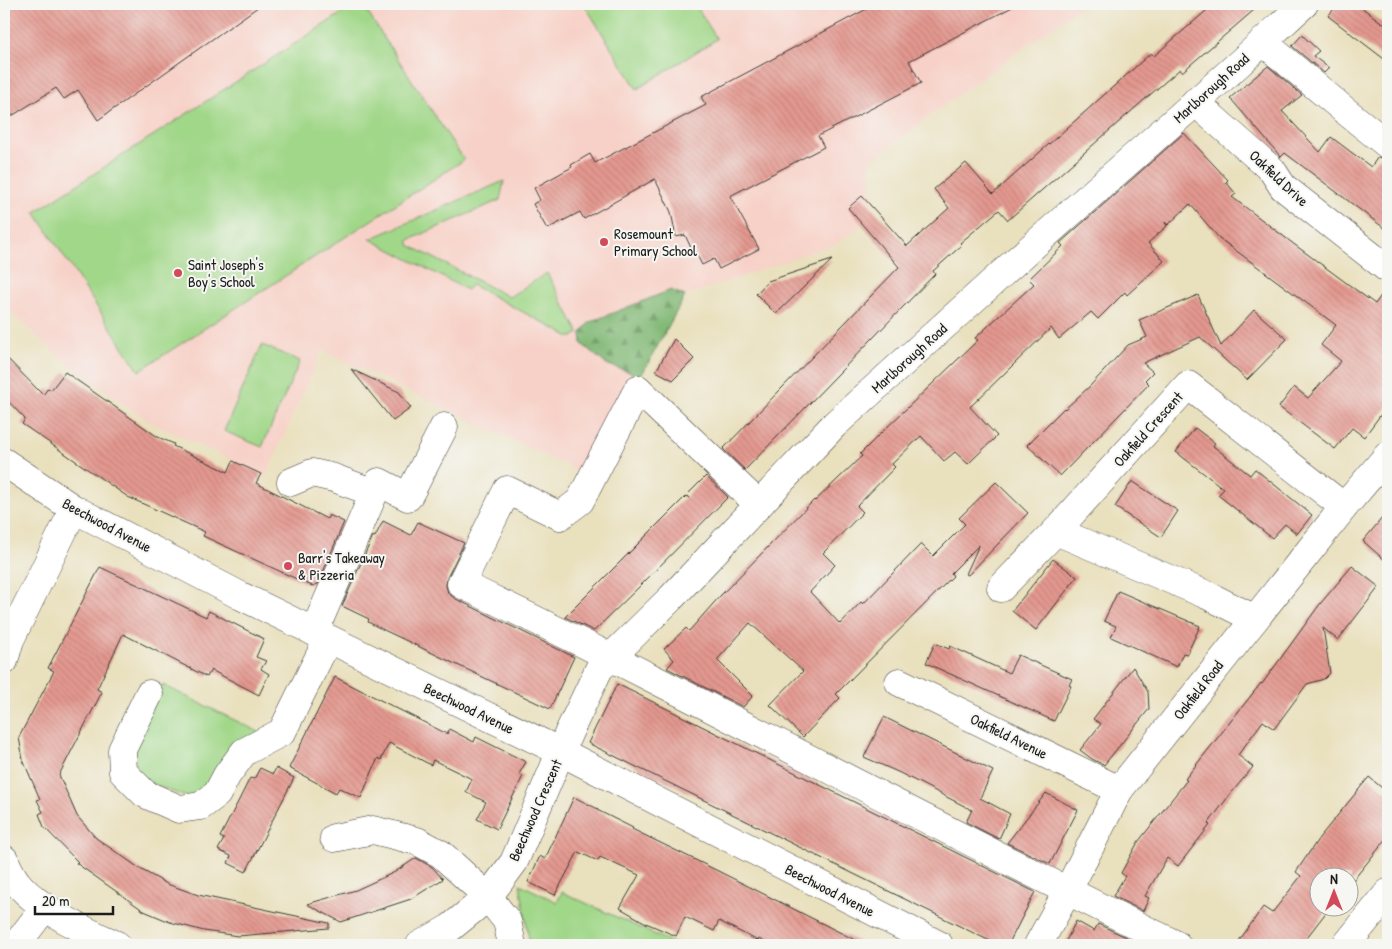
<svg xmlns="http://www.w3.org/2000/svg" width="1392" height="949" font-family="'Patrick Hand',sans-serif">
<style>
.built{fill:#f7d1c7}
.green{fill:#a0d788;stroke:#5e7a52}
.forest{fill:url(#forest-firs);stroke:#4e6a48}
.building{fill:url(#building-back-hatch)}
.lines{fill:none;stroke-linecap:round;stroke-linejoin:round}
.minor-casing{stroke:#3b3934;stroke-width:29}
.minor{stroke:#fff;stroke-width:28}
.poi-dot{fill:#d1495b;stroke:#f6f6f2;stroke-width:2}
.labels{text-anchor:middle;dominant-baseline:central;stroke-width:4;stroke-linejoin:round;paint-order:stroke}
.street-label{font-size:15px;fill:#1c1c1c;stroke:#f6f6f2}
.poi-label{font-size:15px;fill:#1c1c1c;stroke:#f6f6f2;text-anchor:start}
</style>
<defs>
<pattern id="forest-firs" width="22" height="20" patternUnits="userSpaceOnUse" patternTransform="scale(1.25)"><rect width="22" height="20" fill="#80b874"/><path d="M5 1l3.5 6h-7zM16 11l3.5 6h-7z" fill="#68955e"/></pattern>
<pattern id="building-back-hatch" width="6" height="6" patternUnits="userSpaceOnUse" patternTransform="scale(1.25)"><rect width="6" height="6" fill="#e3988f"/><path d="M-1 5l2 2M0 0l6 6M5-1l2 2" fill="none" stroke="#c2827b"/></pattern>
</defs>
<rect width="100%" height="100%" fill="#f6f6f2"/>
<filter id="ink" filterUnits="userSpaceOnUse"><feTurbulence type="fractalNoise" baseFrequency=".02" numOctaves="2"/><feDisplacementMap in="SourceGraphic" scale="10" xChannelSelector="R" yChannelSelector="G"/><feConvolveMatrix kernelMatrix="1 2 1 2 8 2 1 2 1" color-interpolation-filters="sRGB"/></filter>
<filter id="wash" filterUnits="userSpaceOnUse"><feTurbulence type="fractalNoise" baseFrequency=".0096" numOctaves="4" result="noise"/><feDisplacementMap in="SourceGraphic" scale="20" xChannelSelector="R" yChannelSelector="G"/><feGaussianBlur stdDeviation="1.12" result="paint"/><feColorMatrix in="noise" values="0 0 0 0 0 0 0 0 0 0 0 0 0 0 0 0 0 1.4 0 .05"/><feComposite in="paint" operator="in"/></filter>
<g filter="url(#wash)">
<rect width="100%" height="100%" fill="#e9e0bd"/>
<!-- built -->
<polygon class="built" points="4,4 1084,4 928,117 870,161 871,210 855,231 835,244 685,296 586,475 322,350 266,476 148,421 63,360 4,307"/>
<!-- green -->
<g class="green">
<polygon points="356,4 362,4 464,160 139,371 35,212"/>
<polygon points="584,4 695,4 717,39 637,89"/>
<polygon points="504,181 500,200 409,240 409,245 509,297 547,273 579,333 573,337 570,337 472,285 467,290 370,239"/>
<polygon points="262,345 300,361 262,447 224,431"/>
<polygon points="163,685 259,732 194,800 139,779 132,744"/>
<polygon points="520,884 557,902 562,892 677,945 530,945"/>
</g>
<!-- forest -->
<polygon class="forest" points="671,290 685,296 641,376 606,364 582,344 581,333 590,322"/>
<g id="blocks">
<!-- building -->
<g class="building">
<polygon points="4,4 262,4 98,120 78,90 64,99 56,88 4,121"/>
<polygon points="876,4 1018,4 909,61 921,83 818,136 824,147 730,196 759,249 719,269 714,259 702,265 695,251 693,252 685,235 676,237 671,212 655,179 584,219 580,212 547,229 533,204 540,200 534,188 572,167 571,165 590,154 595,163 706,105 701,97"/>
<polygon points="1214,4 1261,4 1182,72 1180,69 1144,100 1008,220 999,210 960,243 962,245 933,271 935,274 745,470 723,449 899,267 848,208 862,196 907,246 949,208 934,189 966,163 993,194 1151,53 1154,56"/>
<polygon points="1338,4 1357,4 1388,27 1388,62 1328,16"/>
<polygon points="1302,35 1319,51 1313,56 1329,68 1324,73 1292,46"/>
<polygon points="1268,66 1302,95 1282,111 1320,152 1331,137 1371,167 1378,157 1388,160 1388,231 1285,153 1281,157 1230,98"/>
<polygon points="1184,133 1228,180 1226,182 1236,194 1232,197 1295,245 1375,304 1388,286 1388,405 1364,437 1352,428 1335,449 1279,407 1294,387 1308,398 1341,361 1321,345 1336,325 1219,238 1190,204 1168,225 1165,222 1167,226 1148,243 1164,261 1127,295 1125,292 1098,319 1091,312 1059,339 1051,328 970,407 997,436 968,464 955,452 944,461 921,436 892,464 895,467 857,506 863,512 823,553 835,565 810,592 840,624 861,602 863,604 921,544 933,556 965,524 959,518 996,482 1028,513 968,575 966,574 979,545 951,573 953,576 836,694 840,698 803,737 770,705 803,671 750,623 717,660 753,696 743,707 667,668 674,660 664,649 686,628 689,631 720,596 814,500 815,501 862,456 860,454 881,433 978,340 975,338 1034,284 1029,279 1063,246 1060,243"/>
<polygon points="832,260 776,314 756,294 768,281"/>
<polygon points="1198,295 1221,346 1254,310 1287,339 1247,380 1200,337 1143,363 1153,372 1145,380 1149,384 1060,476 1027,445 1064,408 1065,409 1090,386 1128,345 1147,337 1139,320"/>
<polygon points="674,339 694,359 673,380 656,371"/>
<polygon points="4,355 43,395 48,388 51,390 65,372 158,437 174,444 173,446 228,472 233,461 261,474 256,483 327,519 329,515 344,522 318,584 312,586 203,536 205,532 128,497 22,424 25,419 4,397"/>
<polygon points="351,369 399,392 411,408 393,421"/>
<polygon points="1195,428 1215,443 1213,446 1250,475 1255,469 1312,515 1297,534 1285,524 1272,538 1218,495 1224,489 1176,452"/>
<polygon points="706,476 728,497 640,586 594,631 565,617 686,496 690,498 687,495"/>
<polygon points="1132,481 1178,511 1161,537 1115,507"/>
<polygon points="1388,511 1388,563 1363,541"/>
<polygon points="383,521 411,535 418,522 464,543 447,578 446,586 448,593 454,598 574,657 550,709 386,631 368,622 369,619 342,606 373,536 375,537"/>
<polygon points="1053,559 1077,577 1036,630 1012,611"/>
<polygon points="1352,566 1379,587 1338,640 1323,628 1330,673 1324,679 1307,684 1274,729 1263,721 1238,755 1253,767 1228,797 1208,824 1210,825 1178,866 1167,858 1145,896 1149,898 1143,911 1113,896 1125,876 1121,873 1138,842 1187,780 1185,779 1261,683 1262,684 1320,604"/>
<polygon points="100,567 206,617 209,611 264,639 256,657 266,661 261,669 269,674 259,695 211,670 207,677 123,634 97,689 102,692 59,775 77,816 96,838 142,870 167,884 198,895 329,923 329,928 238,936 204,931 170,922 144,911 76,863 78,862 44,827 39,814 43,812 37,800 40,799 23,760 19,737 54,671 48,668"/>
<polygon points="1118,591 1200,626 1187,654 1183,653 1177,667 1111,637 1116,626 1104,621"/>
<polygon points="935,643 949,649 950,646 1009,673 1018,655 1072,679 1069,685 1071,686 1054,721 926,663"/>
<polygon points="1133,667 1148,692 1149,709 1104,765 1092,759 1080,750 1101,724 1093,719"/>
<polygon points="335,677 447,734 449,729 474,742 476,737 526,762 519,774 523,776 497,829 477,819 486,802 466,792 472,779 433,760 431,765 389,743 381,760 378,758 361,798 339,788 336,793 289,768"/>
<polygon points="617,684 1035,892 1008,945 998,945 588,743"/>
<polygon points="884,717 993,771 980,798 1010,814 999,839 966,822 972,810 900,773 864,757"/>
<polygon points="260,768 273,774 276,768 294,778 246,872 228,863 231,856 218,850 224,839 220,837 239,800 250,778 254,779"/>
<polygon points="1369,777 1388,793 1388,837 1350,884 1350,876 1320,876 1320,906 1331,906 1301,945 1236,945 1263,907 1272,913 1301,876 1296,872 1319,838"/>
<polygon points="1046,793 1078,810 1050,864 1007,843"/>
<polygon points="574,797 598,809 597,810 633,828 632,829 720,872 865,945 770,945 759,939 758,941 719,921 714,931 685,917 676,936 646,923 620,908 639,875 600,857 598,861 578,852 555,895 528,882 540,856 545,859"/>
<polygon points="416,858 432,867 443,879 411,899 341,922 307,904 356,890 395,872"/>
<polygon points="1076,921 1094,931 1098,924 1128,938 1124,945 1064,945"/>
</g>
</g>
</g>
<g filter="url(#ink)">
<use href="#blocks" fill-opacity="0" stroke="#3b3934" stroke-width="1"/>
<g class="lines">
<!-- minor casing -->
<g class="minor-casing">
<g id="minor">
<polyline points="1263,42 1343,109 1388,145"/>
<polyline points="1195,102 1272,170 1283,187 1388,269"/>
<polyline points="4,462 74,509 241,596 561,752 939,945"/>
<polyline points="291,482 312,473 334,478 374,493 314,632"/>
<polyline points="374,493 379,482 408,497 444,427"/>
<path d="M 759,505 L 638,389 L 580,501 L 560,516 L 507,490 L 461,584 C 703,699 937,829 1177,945"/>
<polyline points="1001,588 1056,531"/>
<polyline points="1255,619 1207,595 1056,531 1188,385 1344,507"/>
<polyline points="4,661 10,640 74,509"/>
<polyline points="899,682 1119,790"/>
<polyline points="149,694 122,750 123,772 145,794 179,809 201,806 217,794 227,775 244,752 282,732 328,639"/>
<polyline points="334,838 373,830 417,841 441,854 488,897 507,921 512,945"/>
<path d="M 4,859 C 8,868 13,879 20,886 C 42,911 87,932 117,945"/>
<polyline points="16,945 45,907"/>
<polyline points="420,945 450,928 488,897 514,862 569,732 599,669 671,598 834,425 1016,261 1232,70 1304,4"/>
<polyline points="1038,945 1067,892 1119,790 1344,507 1388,455"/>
<polyline points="1346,945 1388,893"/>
</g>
</g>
<!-- minor -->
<use href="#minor" class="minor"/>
</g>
</g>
<!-- markers -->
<g class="poi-dot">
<circle cx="604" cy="242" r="5"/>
<circle cx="178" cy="273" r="5"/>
<circle cx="288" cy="566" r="5"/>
</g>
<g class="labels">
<!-- street labels -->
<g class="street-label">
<text transform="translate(1211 88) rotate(-42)">Marlborough Road</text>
<text transform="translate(1279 178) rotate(43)">Oakfield Drive</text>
<text transform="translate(909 358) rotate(-42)">Marlborough Road</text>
<text transform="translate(1148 429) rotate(-48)">Oakfield Crescent</text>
<text transform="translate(107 525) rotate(28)">Beechwood Avenue</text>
<text transform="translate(1198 690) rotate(-52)">Oakfield Road</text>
<text transform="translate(469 708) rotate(26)">Beechwood Avenue</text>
<text transform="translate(1009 736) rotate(26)">Oakfield Avenue</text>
<text transform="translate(535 810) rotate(-66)">Beechwood Crescent</text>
<text transform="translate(830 890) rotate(27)">Beechwood Avenue</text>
</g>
<!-- poi labels -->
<g class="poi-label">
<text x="614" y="233">Rosemount<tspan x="614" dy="17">Primary School</tspan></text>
<text x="188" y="264">Saint Joseph's<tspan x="188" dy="17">Boy's School</tspan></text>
<text x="298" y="557">Barr's Takeaway<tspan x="298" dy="17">&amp; Pizzeria</tspan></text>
</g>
</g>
<!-- margin -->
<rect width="1392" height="949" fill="none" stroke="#f6f6f2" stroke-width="20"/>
<!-- north arrow -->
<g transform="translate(1334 892)"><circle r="24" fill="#f6f6f2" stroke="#9f9f9c"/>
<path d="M0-4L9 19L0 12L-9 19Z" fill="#d1495b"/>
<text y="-8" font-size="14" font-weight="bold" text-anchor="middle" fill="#1c1c1c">N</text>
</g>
<!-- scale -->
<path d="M35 906v8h78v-8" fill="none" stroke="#1c1c1c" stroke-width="2.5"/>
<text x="42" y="906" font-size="15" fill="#1c1c1c" stroke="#f6f6f2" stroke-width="4" paint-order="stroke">20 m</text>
</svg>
